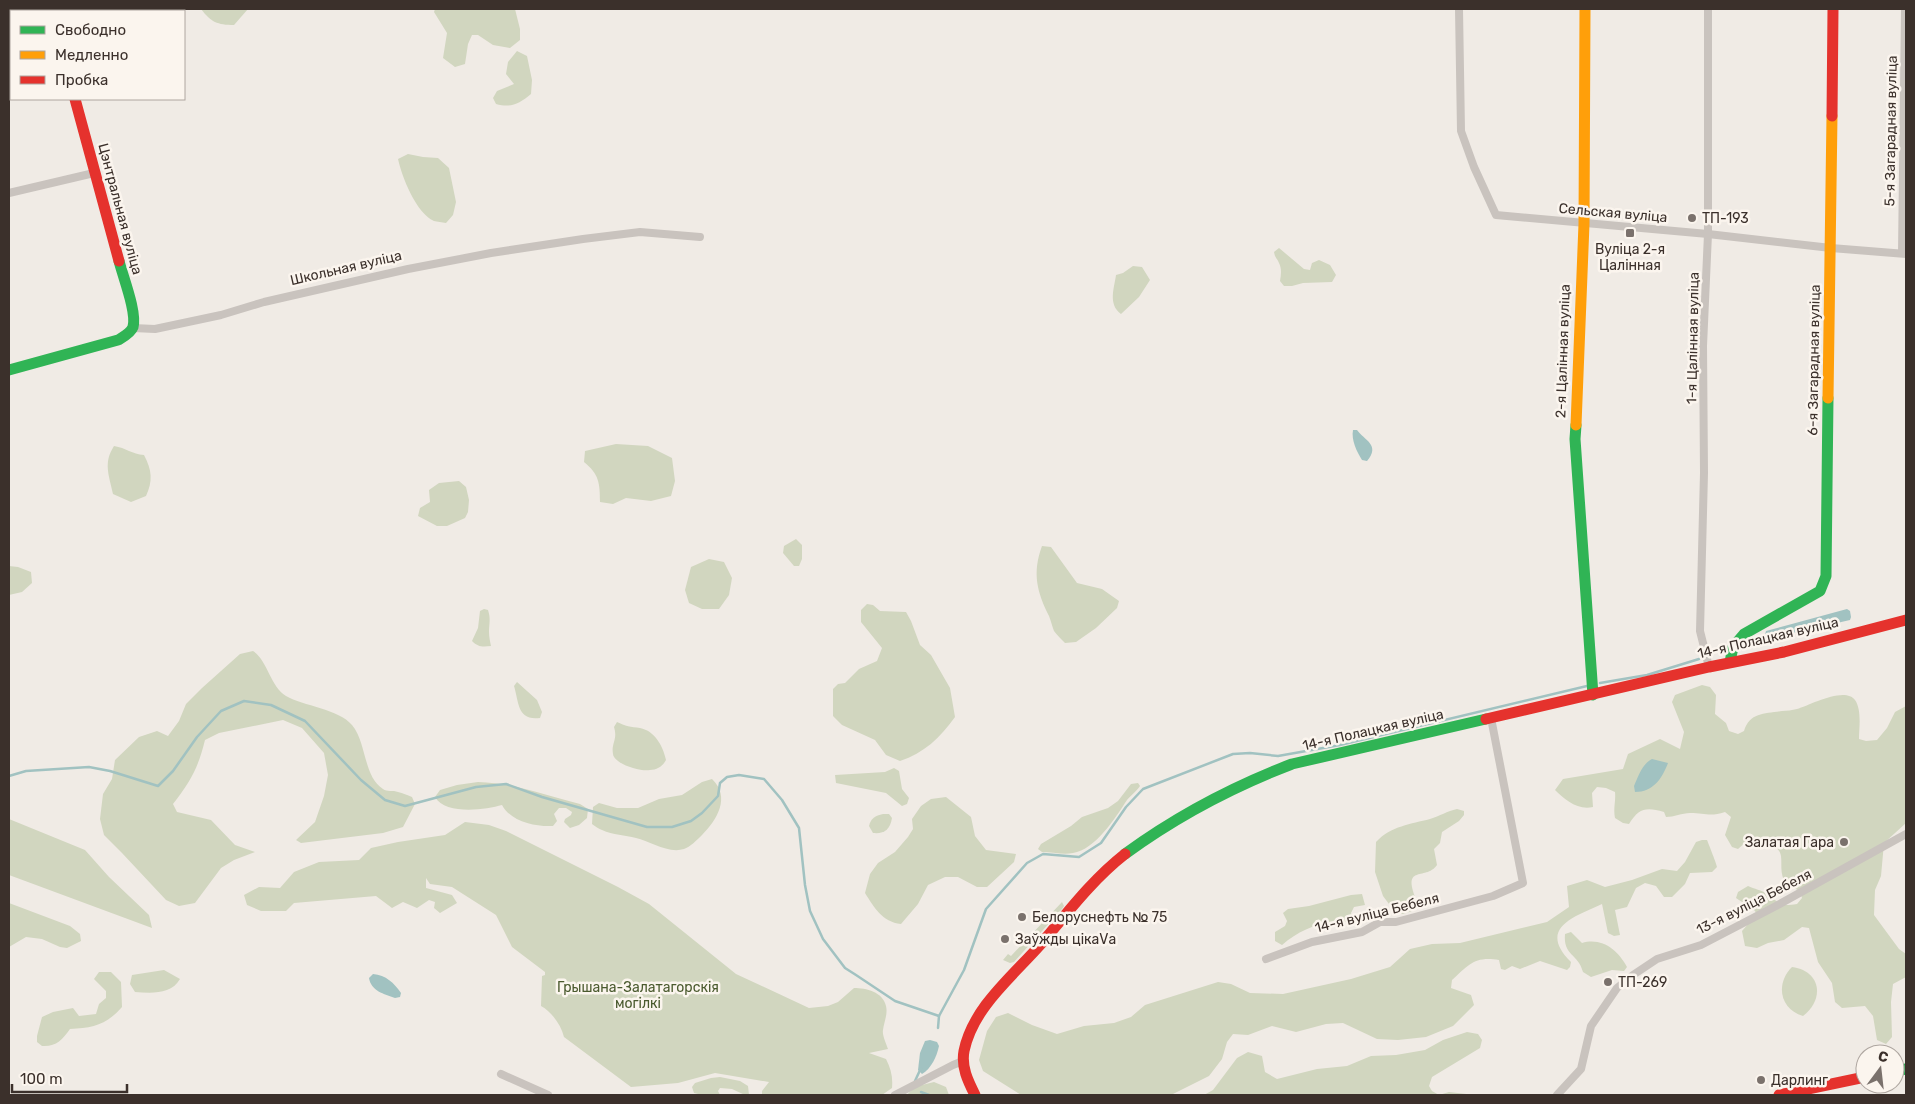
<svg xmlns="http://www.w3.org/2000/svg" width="1915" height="1104" font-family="Rubik,sans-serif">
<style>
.green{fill:#d1d6bf}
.water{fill:#a1c2c1}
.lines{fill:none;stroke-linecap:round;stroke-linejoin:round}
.stream{stroke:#a1c2c1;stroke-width:2.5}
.street{stroke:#c9c3be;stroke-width:8}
.fast{stroke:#30b455;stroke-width:11}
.slow{stroke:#ff9f0a;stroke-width:11}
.jam{stroke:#e5322d;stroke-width:11}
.poi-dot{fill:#7a716c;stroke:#fbf5ee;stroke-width:2}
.labels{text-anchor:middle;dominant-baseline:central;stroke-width:5;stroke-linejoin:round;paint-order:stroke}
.street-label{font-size:14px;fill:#3b302b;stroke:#fbf5ee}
.poi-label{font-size:14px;fill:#3b302b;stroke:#fbf5ee;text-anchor:start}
.park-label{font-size:14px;fill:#4a5a2e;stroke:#fbf5ee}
</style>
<rect width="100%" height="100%" fill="#f0ebe5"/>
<!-- green -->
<g class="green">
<path d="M 201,9 L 248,9 L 234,25 C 217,25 211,22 201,9 Z"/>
<polygon points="435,9 515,9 520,29 520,40 510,48 493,45 478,35 472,35 468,44 465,64 455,67 443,58 447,33 434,12"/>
<path d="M 517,51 L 527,56 L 532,80 L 531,94 C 519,104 511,108 496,104 L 493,98 L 497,91 L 514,84 L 506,74 L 508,62 Z"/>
<path d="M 408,154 L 423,157 L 438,158 L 449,168 L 456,202 L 453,215 L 446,223 C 442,222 437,222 434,221 C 416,213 402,177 398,159 Z"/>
<path d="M 1279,248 L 1304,269 L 1310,270 L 1312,263 L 1319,260 L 1330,265 L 1336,275 L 1332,282 L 1303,283 L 1292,286 L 1284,286 L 1280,281 C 1281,275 1282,269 1279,263 C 1277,258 1275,258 1274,252 Z"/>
<path d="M 1133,266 L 1142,267 L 1150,280 L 1139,297 L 1121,314 C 1108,304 1114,289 1116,275 L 1123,273 Z"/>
<path d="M 616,444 L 648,446 L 672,458 L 675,481 L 671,496 L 651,501 L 626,498 L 613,504 L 600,502 C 600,483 599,474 584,462 L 585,451 Z"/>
<path d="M 114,446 C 126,448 132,454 144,455 C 152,470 153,481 146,496 L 131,502 L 113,494 C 109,475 103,463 114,446 Z"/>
<polygon points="459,481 466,487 469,500 468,512 465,518 447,526 437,526 418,516 420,508 430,502 429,490 439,483"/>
<polygon points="796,539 802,545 802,559 799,566 794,566 783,553 784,546"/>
<path d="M 1042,546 L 1051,547 L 1077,583 L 1102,589 L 1119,601 L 1117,608 L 1096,628 L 1076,642 L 1065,643 C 1061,639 1057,635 1054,631 C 1052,626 1051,621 1049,616 C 1037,592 1032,573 1042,546 Z"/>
<polygon points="709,559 724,562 732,578 729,595 719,609 702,609 689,603 685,590 691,567"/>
<polygon points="9,566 18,567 31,572 32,583 22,592 9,595"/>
<path d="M 867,604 L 873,605 L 880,611 L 906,612 L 911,621 L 920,645 L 931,655 L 950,688 L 955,717 C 940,738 924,753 900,761 L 886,755 L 875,740 L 842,725 L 833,716 L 833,689 L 838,684 L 845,683 L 859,669 L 877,661 L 882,648 L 861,622 L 861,610 Z"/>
<path d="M 484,609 L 488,610 C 491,619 489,624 489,632 C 489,637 490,641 491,646 C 482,647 478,647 472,641 L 478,628 L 480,611 Z"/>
<path d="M 253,651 C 268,661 270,686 286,696 C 303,706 339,709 352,725 C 367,743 363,776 383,789 C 387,792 393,790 398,792 C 403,793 407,795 412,797 L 415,804 L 403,827 L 383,833 L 301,843 L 296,840 L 315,822 L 324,796 L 328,775 L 324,753 L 302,728 L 283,720 L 219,733 L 205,740 C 198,768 191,781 173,804 L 177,812 L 211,820 L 235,845 L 255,852 L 234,860 L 221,868 L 195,903 L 179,906 L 166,900 L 122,853 L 104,835 L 100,819 L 103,794 L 112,779 L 115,760 L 139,737 L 157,731 L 168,736 L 179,721 L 186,704 L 202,688 L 240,654 Z"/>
<path d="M 517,682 L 537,700 L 542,712 L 540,718 C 517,721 519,702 514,686 Z"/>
<path d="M 1702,685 L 1710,687 L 1716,695 L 1715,714 L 1726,723 L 1729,731 L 1738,734 L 1744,731 C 1750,712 1765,714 1782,711 C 1787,711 1792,710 1797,709 C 1810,705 1845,686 1855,700 C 1862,710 1859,728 1859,739 L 1866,741 L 1877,740 L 1887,728 L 1895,712 L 1906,706 L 1906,823 L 1884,843 L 1881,876 L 1875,890 L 1874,915 L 1899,949 L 1906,954 L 1906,977 L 1893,984 L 1891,1002 L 1892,1037 L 1886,1044 L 1877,1040 L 1873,1016 L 1865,1006 L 1842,1008 L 1835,1002 L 1832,983 L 1818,962 L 1809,928 L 1802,927 L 1784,940 L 1768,943 L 1757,948 L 1745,946 L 1742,931 L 1757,914 C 1751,904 1744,904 1736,898 L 1738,892 L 1748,886 C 1754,889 1762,890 1767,894 C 1781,903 1777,907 1797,904 L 1802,898 L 1800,891 C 1794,888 1787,886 1784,880 C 1780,872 1782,864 1781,856 C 1778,841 1759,841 1747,841 L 1738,849 L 1732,847 L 1725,835 L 1731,817 L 1725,812 C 1710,817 1705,813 1690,813 C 1682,813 1674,817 1666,817 L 1664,812 C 1646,807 1639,808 1629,824 L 1623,823 L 1615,818 C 1613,809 1616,801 1615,792 L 1606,788 L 1597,787 L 1592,793 L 1593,807 C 1578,811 1564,799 1555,790 L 1563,779 L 1623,769 L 1628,754 L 1660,739 L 1680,749 L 1684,732 L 1672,702 L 1675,695 Z"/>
<path d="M 617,722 C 625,726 631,727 640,728 C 655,731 663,746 666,760 C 663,766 657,770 650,770 C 641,772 614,764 613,754 C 611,743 618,740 614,727 Z"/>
<polygon points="894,768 899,771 902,789 909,798 907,804 902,806 886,793 836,783 835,775 885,772"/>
<path d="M 712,779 C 731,797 717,820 702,835 C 697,840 690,847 684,849 C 668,854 650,841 636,838 C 625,835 613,835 602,830 C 599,829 595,826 592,824 L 593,807 L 599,803 L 617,808 L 638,808 L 659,799 L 682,795 L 702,782 Z"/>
<path d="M 478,782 C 515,783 545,795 580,804 L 588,809 L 587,818 L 579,825 L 570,828 L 564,822 L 565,819 L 571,815 L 572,812 L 566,808 L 559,808 L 554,814 L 557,821 L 553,826 C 536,827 511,822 502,805 C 485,810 445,815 435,797 L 440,790 L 457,785 Z"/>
<path d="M 1138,783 L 1140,786 C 1137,791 1131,795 1127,800 C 1116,817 1095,850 1073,853 C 1063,855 1052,852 1042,852 L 1038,849 L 1041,844 L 1071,826 L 1082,817 L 1108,808 L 1118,801 L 1131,784 Z"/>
<path d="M 946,797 L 971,817 L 975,836 L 986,850 L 1016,854 L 1014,862 L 987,887 L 977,887 L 958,877 L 945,877 L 928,885 L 918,904 L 901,924 C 882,922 874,907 865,893 L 870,874 L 878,863 L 895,852 L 908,837 L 913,829 L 912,819 L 921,806 L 931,799 Z"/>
<path d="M 1457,809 L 1464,811 L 1464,815 L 1459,821 L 1442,832 L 1440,843 L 1434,849 L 1437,865 C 1425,882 1400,862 1418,904 L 1415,910 L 1403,914 L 1395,912 L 1383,896 L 1375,872 L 1376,842 C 1391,826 1411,824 1430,819 C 1440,816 1447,811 1457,809 Z"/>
<path d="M 883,814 L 889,814 L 892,818 C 890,830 884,834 873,833 L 869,826 C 871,818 875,816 883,814 Z"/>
<polygon points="9,819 85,850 109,877 149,915 152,928 9,875"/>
<path d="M 465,822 L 489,825 L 506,831 L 618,887 L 649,904 L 736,974 L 809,1008 L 828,1006 L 838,1002 L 854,988 C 866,988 883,992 886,1006 C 888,1014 884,1022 883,1030 C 882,1035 886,1043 888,1049 L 869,1053 L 886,1059 C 891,1069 893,1077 892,1088 L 882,1095 L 762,1095 L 762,1091 L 769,1082 L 715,1073 L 678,1083 L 631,1087 L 564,1037 C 561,1025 552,1012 541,1006 L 542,976 L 545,975 L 545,972 L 512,947 L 496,915 L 452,887 L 430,884 L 426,878 L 426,888 L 452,895 L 457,903 L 440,913 L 434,908 L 435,902 L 429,900 L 417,908 L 403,902 L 392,908 L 376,896 L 294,903 L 286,911 L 261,911 L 247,905 L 244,895 L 259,887 L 280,888 L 294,872 L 319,862 L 359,860 L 371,848 L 398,842 L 445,835 Z"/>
<path d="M 1702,840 L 1707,840 C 1709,845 1717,865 1717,867 L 1712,872 L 1690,873 L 1685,884 L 1672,897 L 1664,897 L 1656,886 L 1645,883 L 1636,888 L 1627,907 L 1615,910 L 1620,935 L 1614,936 L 1608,933 L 1602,904 C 1574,917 1537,928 1571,962 L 1570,967 L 1567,970 L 1540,961 L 1520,969 L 1512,966 L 1505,970 L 1501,969 L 1499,960 C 1474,956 1469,965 1452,980 L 1451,988 L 1471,995 L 1474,1005 L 1453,1026 L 1426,1037 L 1398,1040 L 1377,1039 L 1343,1023 L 1326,1024 L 1296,1032 L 1272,1026 L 1248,1035 L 1233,1034 L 1227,1042 L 1222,1059 L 1209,1076 L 1171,1095 L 1021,1095 L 983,1071 L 979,1060 L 987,1031 L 996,1017 L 1008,1013 L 1032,1025 L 1057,1034 L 1084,1026 L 1114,1023 L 1131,1017 L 1145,1005 L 1218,982 L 1231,984 L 1250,993 L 1283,994 L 1351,979 L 1390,967 L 1410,949 L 1432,944 L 1460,943 L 1547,922 L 1569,907 L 1567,886 L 1587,880 L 1605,887 L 1632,880 L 1662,869 L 1677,871 L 1685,862 L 1696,842 Z"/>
<path d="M 1362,894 L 1365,905 L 1354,907 L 1351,913 L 1353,921 C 1347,923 1340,921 1333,922 C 1314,924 1297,932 1282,945 L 1275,941 L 1275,932 L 1285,926 L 1287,921 L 1283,913 L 1288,909 L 1309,906 L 1351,895 Z"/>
<polygon points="1062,902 1064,906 1062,909 1014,962 1010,963 1003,960 1008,954 1011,956"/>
<polygon points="9,903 70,926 80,934 81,941 67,948 60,947 42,939 26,937 9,947"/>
<path d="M 1571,932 L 1582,943 C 1602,937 1618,950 1627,967 L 1624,971 L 1612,970 L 1591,977 L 1583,972 C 1578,953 1563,956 1565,934 Z"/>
<path d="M 1792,967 C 1821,971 1825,999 1803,1016 C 1780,1009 1775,984 1792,967 Z"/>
<path d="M 164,970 L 180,979 C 171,995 151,993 135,992 L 130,984 L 132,975 Z"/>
<path d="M 99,972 L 111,972 L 121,982 L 122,1007 C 106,1025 93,1028 70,1029 C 62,1040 56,1047 42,1046 L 37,1042 L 37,1036 L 42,1017 L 53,1012 L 73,1008 L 79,1016 L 96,1014 L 99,1004 L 106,998 L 106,991 L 94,979 Z"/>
<polygon points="1467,1032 1478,1034 1482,1040 1480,1048 1432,1077 1429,1086 1432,1091 1439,1095 1449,1092 1475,1095 1204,1095 1213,1090 1237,1058 1248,1052 1262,1056 1265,1072 1277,1079 1317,1069 1347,1066 1371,1056 1396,1055 1425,1050 1443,1040"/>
<polygon points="720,1077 740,1081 748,1086 749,1095 745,1095 732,1089 720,1088 718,1091 720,1095 702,1095 694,1093 692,1087 695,1083 711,1078"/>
<polygon points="934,1082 946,1087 949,1095 907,1095 914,1087"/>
</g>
<!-- water -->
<g class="water">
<path d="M 1353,430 L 1357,430 C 1364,440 1381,445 1367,461 L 1362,460 C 1357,452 1351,440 1353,430 Z"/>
<polygon points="1847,609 1850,611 1851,617 1850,620 1767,639 1764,638 1766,631"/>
<path d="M 1652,759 L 1668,763 C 1662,779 1653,792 1635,792 L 1634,786 C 1638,777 1642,764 1652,759 Z"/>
<path d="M 373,974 C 386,975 394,983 401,993 L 400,997 L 395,998 C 384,994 371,991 369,978 Z"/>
<path d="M 930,1040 L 937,1042 L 939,1046 C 937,1056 931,1069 922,1074 L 918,1070 L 920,1053 L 925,1041 Z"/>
</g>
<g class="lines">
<!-- stream -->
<g class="stream">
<polyline points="1716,651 1726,651"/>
<polyline points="1737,651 1764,638"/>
<polyline points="1600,683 1647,675 1699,659"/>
<polyline points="9,776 26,771 89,767 110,771 158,786 173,771 197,737 221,711 244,701 271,705 305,721 361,780 385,800 405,806 476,787 506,784 542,797 647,827 672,827 691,821 702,813 718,796 720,783 727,777 739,775 764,779 782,800 799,828 805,885 810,911 823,939 845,968 856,975 895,1001 939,1016"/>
<polyline points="938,1028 939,1016 964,970 986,909 1027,863 1043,854 1079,857 1101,843 1126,807 1143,789 1233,754 1250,753 1278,756 1340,745 1587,686"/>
<polyline points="915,1081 921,1068"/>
<polyline points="921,1092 929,1095"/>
</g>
<!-- street -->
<g class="street">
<polyline points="1459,9 1461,131 1474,167 1496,215 1708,234 1831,248 1906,254"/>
<polyline points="1708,9 1708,234 1703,346 1704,473 1700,631 1709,667"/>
<polyline points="9,193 94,173"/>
<polyline points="1902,253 1905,9"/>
<polyline points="133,328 155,329 221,315 264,302 408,269 491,253 583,239 640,232 700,237"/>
<polyline points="1266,959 1312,942 1362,932 1380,922 1396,922 1493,896 1523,883 1491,718"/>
<polyline points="501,1074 548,1095"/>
<polyline points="895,1095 953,1065 963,1061"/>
<polyline points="1557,1095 1581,1069 1591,1026 1617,988 1633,975 1657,959 1701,945 1776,906 1906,834"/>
</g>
<!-- fast -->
<g class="fast">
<path d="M 9,370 L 118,340 C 123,337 131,333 133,327 C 137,312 123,277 119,261"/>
<polyline points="1576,425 1575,439 1593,695"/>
<polyline points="1730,662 1733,647 1744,634 1820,591 1826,576 1828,398"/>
<path d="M 1125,854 C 1177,816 1232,787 1292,764 L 1486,719"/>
<polyline points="1895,1071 1906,1069"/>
</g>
<!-- slow -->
<g class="slow">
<polyline points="54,9 54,11"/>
<polyline points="1828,398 1832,116"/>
<polyline points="1576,425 1584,224 1585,9"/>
</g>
<!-- jam -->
<g class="jam">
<polyline points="75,99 119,261"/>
<polyline points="1832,116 1833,9"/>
<polyline points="1486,719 1709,667 1784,652 1906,620"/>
<path d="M 975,1095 C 968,1081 961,1067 964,1051 C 973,1007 1013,976 1041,944 C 1068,912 1092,880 1125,854"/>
<polyline points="1779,1095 1865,1077"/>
</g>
</g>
<!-- markers -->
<g class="poi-dot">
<circle cx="1692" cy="218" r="5"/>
<rect x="1625" y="228" width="10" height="10" rx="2.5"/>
<circle cx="1844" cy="842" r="5"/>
<circle cx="1022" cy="917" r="5"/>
<circle cx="1005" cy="939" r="5"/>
<circle cx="1608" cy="982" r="5"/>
<circle cx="1761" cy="1080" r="5"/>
</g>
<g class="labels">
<!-- street labels -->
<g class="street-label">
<text transform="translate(1891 131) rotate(-89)">5-я Загарадная вуліца</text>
<text transform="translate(120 209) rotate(75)">Цэнтральная вуліца</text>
<text transform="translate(1613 213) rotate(5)">Сельская вуліца</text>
<text transform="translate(346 268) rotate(-13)">Школьная вуліца</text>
<text transform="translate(1693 338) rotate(-89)">1-я Цалінная вуліца</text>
<text transform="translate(1563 351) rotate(-88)">2-я Цалінная вуліца</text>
<text transform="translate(1814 360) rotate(-89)">6-я Загарадная вуліца</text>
<text transform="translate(1768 638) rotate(-13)">14-я Полацкая вуліца</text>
<text transform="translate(1373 730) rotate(-13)">14-я Полацкая вуліца</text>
<text transform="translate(1754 902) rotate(-27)">13-я вуліца Бебеля</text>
<text transform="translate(1377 913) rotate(-14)">14-я вуліца Бебеля</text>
</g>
<!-- poi labels -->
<g class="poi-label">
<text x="1702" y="218">ТП-193</text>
<text x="1630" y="249" text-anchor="middle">Вуліца 2-я<tspan x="1630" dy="16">Цалінная</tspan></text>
<text x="1834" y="842" text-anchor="end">Залатая Гара</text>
<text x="1032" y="917">Белоруснефть № 75</text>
<text x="1015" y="939">Заўжды цікаVа</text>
<text x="1618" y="982">ТП-269</text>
<text x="1771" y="1080">Дарлинг</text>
</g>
<!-- park labels -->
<g class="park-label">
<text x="638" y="987">Грышана-Залатагорскія<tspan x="638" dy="16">могілкі</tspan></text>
</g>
</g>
<!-- border -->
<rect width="1915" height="1104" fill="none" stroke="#3b302b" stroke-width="20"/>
<!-- legend -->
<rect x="10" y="10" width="175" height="90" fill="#fbf5ee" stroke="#aea6a0"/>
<rect x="20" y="26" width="25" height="8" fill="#30b455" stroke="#aea6a0"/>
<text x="55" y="35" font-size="15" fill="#3b302b">Свободно</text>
<rect x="20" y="51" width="25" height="8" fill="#ff9f0a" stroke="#aea6a0"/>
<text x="55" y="60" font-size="15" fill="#3b302b">Медленно</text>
<rect x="20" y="76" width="25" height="8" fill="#e5322d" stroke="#aea6a0"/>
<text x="55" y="85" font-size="15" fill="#3b302b">Пробка</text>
<!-- north arrow -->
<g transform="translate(1880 1069) rotate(15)"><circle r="24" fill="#fbf5ee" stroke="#aea6a0"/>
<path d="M0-4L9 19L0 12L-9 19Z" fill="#7a716c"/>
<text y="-8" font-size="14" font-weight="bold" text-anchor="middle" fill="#3b302b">С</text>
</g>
<!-- scale -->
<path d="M12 1084v8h115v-8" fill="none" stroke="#3b302b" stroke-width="2.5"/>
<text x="20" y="1084" font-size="15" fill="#3b302b" stroke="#fbf5ee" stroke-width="4" paint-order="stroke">100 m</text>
</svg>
